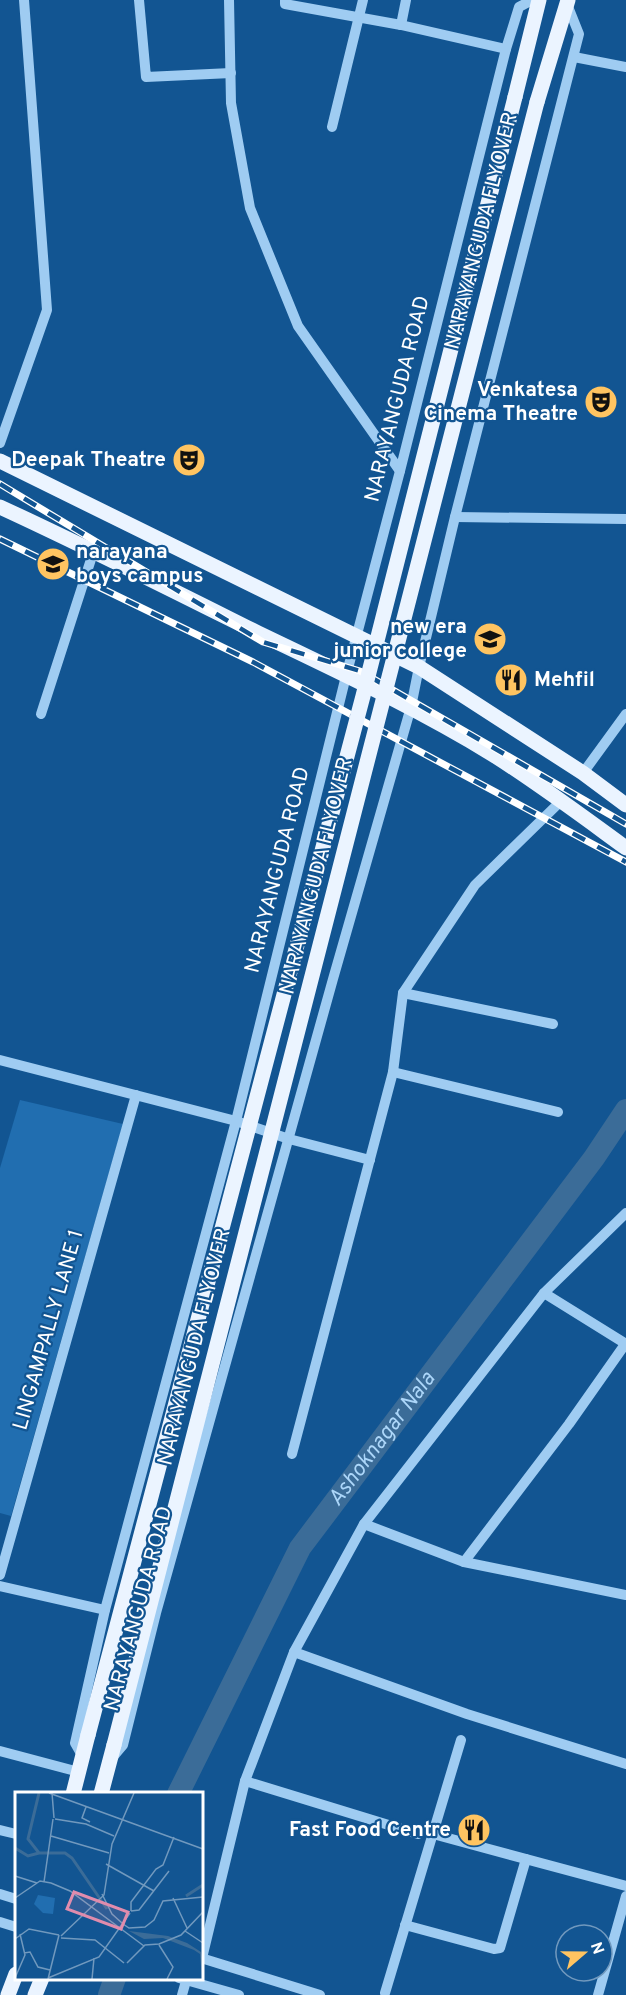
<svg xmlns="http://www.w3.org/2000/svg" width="626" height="1995" font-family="Overpass,sans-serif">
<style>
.green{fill:#216eb0}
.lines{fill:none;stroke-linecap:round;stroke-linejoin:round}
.canal{stroke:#3b6c98;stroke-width:22}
.minor{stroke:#9fccf2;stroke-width:10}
.major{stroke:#ebf4ff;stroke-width:15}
.rail-casing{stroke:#fff;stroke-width:7}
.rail{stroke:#125592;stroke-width:4.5;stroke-dasharray:14;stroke-linecap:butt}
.major-bridge{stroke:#ebf4ff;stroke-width:15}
.labels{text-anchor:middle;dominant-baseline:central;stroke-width:4.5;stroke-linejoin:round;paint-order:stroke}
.street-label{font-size:21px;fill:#fff;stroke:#125592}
.poi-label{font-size:21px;font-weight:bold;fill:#fff;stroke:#125592;text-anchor:end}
.water-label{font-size:22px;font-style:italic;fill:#acd6f9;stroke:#125592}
.inset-river{fill:none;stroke:#3b6c98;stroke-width:3}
.inset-road{fill:none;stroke:#7199be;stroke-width:1.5}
.view{fill:#e08cad;fill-opacity:0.15;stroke:#e08cad;stroke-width:3}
.inset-edge{fill:none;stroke:#fff;stroke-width:3}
</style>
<rect width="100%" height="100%" fill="#125592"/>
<!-- green -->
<polygon class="green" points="20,1100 123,1124 11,1516 0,1513 0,1168"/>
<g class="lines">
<!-- canal -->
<g class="canal">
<path id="s1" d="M 178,1794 L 300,1548 L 594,1158 L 626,1110"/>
<polyline points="109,1995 115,1978"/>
</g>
<!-- minor -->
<g class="minor">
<polyline points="139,0 146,77 231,73"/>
<polyline points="229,0 231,103 250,208 298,326 400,471"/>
<polyline points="285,0 285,4 401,25 506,49"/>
<polyline points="401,25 406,0"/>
<polyline points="574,57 626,67"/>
<polyline points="332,127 363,0"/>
<polyline points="0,443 47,310 24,0"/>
<polyline points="455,517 626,519"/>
<polyline points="41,714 94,550"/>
<polyline points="583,773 626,714"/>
<polyline points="403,993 553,1024"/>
<polyline points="0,1060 236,1121 289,1139 370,1160"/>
<polyline points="393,1072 558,1112"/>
<polyline points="544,1293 626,1344"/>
<polyline points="292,1454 393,1072 403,993 475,885 561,801"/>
<polyline points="364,1524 464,1562 626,1595"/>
<polyline points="464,1562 569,1424 626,1343"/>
<polyline points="0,1575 136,1095"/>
<polyline points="0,1586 105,1610"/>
<polyline points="294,1652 467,1714 626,1764"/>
<polyline points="0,1751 79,1772"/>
<polyline points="83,1757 75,1743 105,1610 236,1121 346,676 400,471 506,49 519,7 532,0"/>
<polyline points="112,1758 123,1745 156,1613 333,979 411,707 419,667 455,517 579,34 567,4"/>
<polyline points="245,1781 418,1834"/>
<polyline points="0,1830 16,1834"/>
<polyline points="433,1834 626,1886"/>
<polyline points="0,1894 16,1899"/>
<polyline points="0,1922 16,1927"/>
<polyline points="405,1925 494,1949 500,1948 526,1859"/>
<polyline points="201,1958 320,1995"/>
<polyline points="202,1958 245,1781 294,1652 364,1524 544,1293 626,1213"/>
<polyline points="179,1978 239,1995"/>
<polyline points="385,1993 461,1740"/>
<polyline points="182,1995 186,1981"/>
<polyline points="598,1995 626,1896"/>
</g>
<!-- major -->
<g class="major">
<polyline points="515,97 539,0"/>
<polyline points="537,102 568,0"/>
<polyline points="0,461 419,667 583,773 626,805"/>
<path d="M 0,507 C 87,547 172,590 258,633 C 337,671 417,708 492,754 C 538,783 582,816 626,848"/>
<polyline points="73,1794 88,1735"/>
<polyline points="101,1794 114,1745"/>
<polyline points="8,1995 16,1974"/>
<polyline points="35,1995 42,1978"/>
</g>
<!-- rail casing -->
<g class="rail-casing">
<g id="rail">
<polyline points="0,484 263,642 360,671 626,824"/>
<polyline points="0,539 253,662 626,862"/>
</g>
</g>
<!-- rail -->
<use href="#rail" class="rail"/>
<!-- major-bridge -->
<g class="major-bridge">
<polyline points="88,1735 363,696 515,97"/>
<polyline points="114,1745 537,102"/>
</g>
</g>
<!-- icons -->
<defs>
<g id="theatre-disc" transform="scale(1.725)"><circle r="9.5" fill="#ffc461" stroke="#125592"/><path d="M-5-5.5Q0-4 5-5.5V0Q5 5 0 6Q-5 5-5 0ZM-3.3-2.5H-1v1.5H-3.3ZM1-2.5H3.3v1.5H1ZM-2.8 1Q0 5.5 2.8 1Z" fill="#111"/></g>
<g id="university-disc" transform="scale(1.725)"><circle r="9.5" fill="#ffc461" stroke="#125592"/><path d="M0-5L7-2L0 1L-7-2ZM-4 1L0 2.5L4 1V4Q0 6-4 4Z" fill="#111"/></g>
<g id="restaurant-disc" transform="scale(1.725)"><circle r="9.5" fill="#ffc461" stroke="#125592"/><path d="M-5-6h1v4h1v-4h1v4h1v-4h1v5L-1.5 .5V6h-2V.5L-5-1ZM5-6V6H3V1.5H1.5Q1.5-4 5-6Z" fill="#111"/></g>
</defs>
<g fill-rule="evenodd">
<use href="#theatre-disc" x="601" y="402"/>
<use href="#theatre-disc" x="189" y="460"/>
<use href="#university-disc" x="53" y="564"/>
<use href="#university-disc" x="490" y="639"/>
<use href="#restaurant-disc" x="511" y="680"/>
<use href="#restaurant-disc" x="474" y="1830"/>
</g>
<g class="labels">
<!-- street labels -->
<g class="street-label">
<text transform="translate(482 231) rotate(-76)">NARAYANGUDA FLYOVER</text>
<text transform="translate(398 399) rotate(-76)">NARAYANGUDA ROAD</text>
<text transform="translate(278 870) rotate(-76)">NARAYANGUDA ROAD</text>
<text transform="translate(317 876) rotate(-76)">NARAYANGUDA FLYOVER</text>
<text transform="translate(49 1330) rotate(-74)">LINGAMPALLY LANE 1</text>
<text transform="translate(195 1347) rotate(-76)">NARAYANGUDA FLYOVER</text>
<text transform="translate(139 1609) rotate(-75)">NARAYANGUDA ROAD</text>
</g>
<!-- poi labels -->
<g class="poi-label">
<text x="578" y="390">Venkatesa<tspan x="578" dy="24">Cinema Theatre</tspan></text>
<text x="166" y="460">Deepak Theatre</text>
<text x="76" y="552" text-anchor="start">narayana<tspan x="76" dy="24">boys campus</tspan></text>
<text x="467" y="627">new era<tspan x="467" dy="24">junior college</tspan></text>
<text x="534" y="680" text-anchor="start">Mehfil</text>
<text x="451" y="1830">Fast Food Centre</text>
</g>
<!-- water labels -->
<g class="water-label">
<text stroke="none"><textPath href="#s1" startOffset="411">Ashoknagar Nala</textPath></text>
</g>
</g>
<!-- overview -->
<g transform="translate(15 1792)">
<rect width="188" height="188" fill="#125592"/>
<path d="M 23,103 L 40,106 L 38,122 L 28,121 L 19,112 Z" fill="#216eb0"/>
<path d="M 114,139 L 153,144 L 172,151 L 186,160 L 187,165 L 187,187 L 185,162 L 179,158 L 148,146 L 129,147 Z" fill="#3b6c98"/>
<path class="inset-river" d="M 24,1 L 13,47 L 24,61 L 50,61 L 57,66 L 92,117M 0,56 L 13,64 L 24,61M 171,104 L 188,93"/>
<path class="inset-road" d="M 34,1 L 188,57M 37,1 L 39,26M 71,15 L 67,26 L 75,30M 40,27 L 71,32 L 99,44M 36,44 L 94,61M 91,72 L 139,99M 0,84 L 22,91M 29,90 L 38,27M 87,102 L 97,122 L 107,131M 0,106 L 25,89 L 36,91 L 55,99 L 129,154M 158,106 L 172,136M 116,119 L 116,110 L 141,77 L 148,73 L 159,45M 116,119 L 124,118 L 154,79M 108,132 L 114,136 L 130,135 L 139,128 L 148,109 L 188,105M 170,139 L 188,151M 46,144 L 89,103 L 97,52 L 119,1M 46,146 L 80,148 L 109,171M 0,147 L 14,137 L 44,143M 144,153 L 158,175 L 152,187M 9,161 L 15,160 L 23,175 L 35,178M 112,171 L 130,153 L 144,152 L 166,143 L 188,120M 0,186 L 10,163 L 5,142M 33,186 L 84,165 L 115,121M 33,187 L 44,143M 77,187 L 79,166"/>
<path class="view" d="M 59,100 L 113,120 L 106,137 L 52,117 Z"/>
<rect width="188" height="188" class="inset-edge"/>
</g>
<!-- north arrow -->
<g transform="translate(584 1953) rotate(70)"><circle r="28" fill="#125592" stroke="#7199be" stroke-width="1.5"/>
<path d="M0-4.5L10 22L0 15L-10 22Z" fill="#ffc461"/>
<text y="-9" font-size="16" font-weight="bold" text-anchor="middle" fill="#ffffff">N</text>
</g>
</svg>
